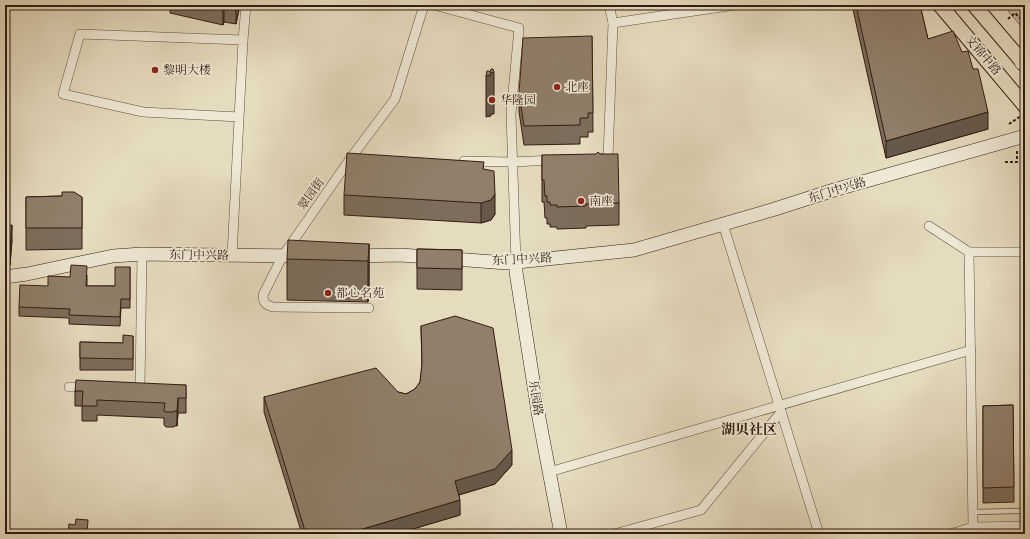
<svg xmlns="http://www.w3.org/2000/svg" width="1030" height="539" font-family="Alegreya,'Noto Serif SC',serif">
<style>
.forest{fill:url(#forest-firs);stroke:#7d6a5a}
.lines{fill:none;stroke-linecap:round;stroke-linejoin:round}
.lane-casing{stroke:#604b3d;stroke-width:6}
.street-casing{stroke:#604b3d;stroke-width:10}
.secondary-casing{stroke:#331b12;stroke-width:14}
.primary-casing{stroke:#331b12;stroke-width:16}
.highway-casing{stroke:#331b12;stroke-width:18}
.path{stroke:#331b12;stroke-width:2;stroke-dasharray:3 2;stroke-linecap:butt}
.lane{stroke:#eee8d5;stroke-width:4.5}
.street{stroke:#eee8d5;stroke-width:9}
.secondary{stroke:#eee8d5;stroke-width:13}
.primary{stroke:#e5dbbe;stroke-width:14}
.highway{stroke:#e5dbbe;stroke-width:17}
.wall{fill:#7c6d5c;stroke:#331b12}
.shaded-wall{fill:#65594b;stroke:#331b12}
.building{fill:#907f6b;stroke:#331b12}
.poi-dot{fill:#8f2418;stroke:#eee8d5;stroke-width:1.5}
.labels{text-anchor:middle;dominant-baseline:central;stroke-width:3.5;stroke-linejoin:round;paint-order:stroke}
.street-label{font-size:12px;fill:#331b12;stroke:#eee8d5}
.poi-label{font-size:12px;fill:#331b12;stroke:#eee8d5;text-anchor:start}
.quarter-label{font-size:14px;font-weight:bold;fill:#331b12;stroke:#eee8d5}
</style>
<defs>
<pattern id="forest-firs" width="22" height="20" patternUnits="userSpaceOnUse"><rect width="22" height="20" fill="#c7baa1"/><path d="M5 1l3.5 6h-7zM16 11l3.5 6h-7z" fill="#ab9f8a"/></pattern>
</defs>
<rect width="100%" height="100%" fill="#e5dbbe"/>
<filter id="stains"><feTurbulence type="fractalNoise" baseFrequency=".005" numOctaves="4"/><feColorMatrix values="0 0 0 0 .2 0 0 0 0 .09 0 0 0 0 .02 0 0 0 .5 -.17"/></filter>
<radialGradient id="worn" r=".72"><stop offset=".6" stop-color="#630" stop-opacity="0"/><stop offset="1" stop-color="#630" stop-opacity=".3"/></radialGradient>
<!-- forest -->
<polygon class="forest" points="1003,5 1025,5 1025,31"/>
<g class="lines">
<!-- lane casing -->
<g class="lane-casing">
<polyline id="lane" points="973,512 1019,511 1025,513"/>
</g>
<!-- street casing -->
<g class="street-casing">
<g id="street">
<polyline points="434,5 519,28 511,114 516,262"/>
<polyline points="609,5 613,23"/>
<polyline points="243,40 246,5"/>
<polyline points="602,158 608,158 613,23 735,5"/>
<polyline points="464,161 513,162 553,160"/>
<polyline points="723,224 819,534"/>
<polyline points="929,226 969,252 1025,252"/>
<polyline points="969,252 973,527"/>
<polyline points="232,256 243,40 80,34 63,94 143,112 239,117"/>
<path d="M 369,308 L 273,307 C 266,305 263,303 263,295 L 282,257 L 350,159 L 395,99 L 424,5"/>
<polyline points="140,386 142,254"/>
<polyline points="69,387 88,387"/>
<polyline points="549,472 971,350"/>
<polyline points="614,534 701,510 781,412"/>
<polyline points="950,534 973,527 1025,526"/>
</g>
</g>
<!-- secondary casing -->
<g class="secondary-casing">
<g id="secondary">
<polyline points="352,256 401,255 507,263 634,250 775,209 834,190 1025,136"/>
<polyline points="516,262 516,272 539,418 561,534"/>
<polyline points="5,277 27,274 113,256 142,254 304,256"/>
</g>
</g>
<!-- primary casing -->
<g class="primary-casing">
<g id="primary">
<polyline points="940,5 1025,106"/>
<polyline points="974,5 1025,65"/>
</g>
</g>
<!-- highway casing -->
<g class="highway-casing">
<polyline id="highway" points="1023,62 1025,63"/>
</g>
<!-- path -->
<g class="path">
<polyline points="1008,19 1015,13 1025,23"/>
<polyline points="1009,124 1021,116"/>
<polyline points="1005,162 1017,162 1017,150"/>
</g>
<!-- lane -->
<use href="#lane" class="lane"/>
<!-- street -->
<use href="#street" class="street"/>
<!-- secondary -->
<use href="#secondary" class="secondary"/>
<!-- primary -->
<use href="#primary" class="primary"/>
<!-- highway -->
<use href="#highway" class="highway"/>
</g>
<!-- wall -->
<g class="wall">
<polygon points="170,5 240,5 236,24 224,22 223,25 170,13"/>
<polygon points="852,5 920,5 928,39 988,129 886,158"/>
<polygon points="592,36 593,132 588,132 588,137 580,137 580,144 524,145 519,112 519,93"/>
<polygon points="542,155 619,203 619,225 586,226 586,228 557,229 557,227 550,227 550,224 547,224 547,218 545,218 544,202 542,202"/>
<polygon points="484,169 495,214 491,220 481,223 344,215 344,195"/>
<polygon points="62,196 82,197 82,249 26,250 26,197"/>
<polygon points="5,225 12,240 10,265 5,265"/>
<polygon points="369,244 369,285 368,302 287,300 287,259"/>
<polygon points="417,249 462,250 462,290 417,289"/>
<polygon points="130,267 130,308 121,308 120,326 69,324 69,318 19,316 19,307 48,286 70,277 87,275 87,286 115,286"/>
<polygon points="421,326 512,465 495,484 459,495 460,515 396,534 302,534 264,412 264,397 398,392 406,394 415,389 420,382 422,366"/>
<polygon points="133,336 133,370 80,370 80,342 123,343"/>
<polygon points="186,385 186,413 178,413 177,426 174,426 174,427 166,427 164,425 164,418 97,415 97,421 82,421 82,406 75,406 75,391"/>
<polygon points="1013,405 1014,502 983,503 983,406"/>
</g>
<!-- shaded-wall -->
<g class="shaded-wall">
<polygon points="237,5 240,5 236,24 236,10"/>
<polygon points="224,7 224,22 223,25 223,10"/>
<polygon points="494,72 494,114 491,114 491,116 486,117 486,76 490,73"/>
<polygon points="988,112 988,129 886,158 886,141"/>
<polygon points="495,194 495,214 491,220 481,223 481,203"/>
<polygon points="12,225 12,240 10,265 10,250"/>
<polygon points="369,244 369,285 368,302 368,261"/>
<polygon points="178,398 178,413 177,426 177,411"/>
<polygon points="512,450 512,465 495,484 455,496 455,481"/>
<polygon points="460,500 460,515 396,534 346,534"/>
</g>
<!-- building -->
<g class="building">
<polygon points="202,5 237,5 236,10 224,7 223,10"/>
<polygon points="856,5 920,5 928,39 953,31 962,52 968,51 973,69 978,69 988,112 886,141"/>
<polygon points="592,36 593,113 588,113 588,118 580,118 580,125 524,126 519,93 523,38"/>
<polygon points="491,69 493,69 494,72 490,73 491,75 486,76 487,71 489,71 490,72"/>
<polygon points="598,152 600,154 618,154 619,203 586,204 586,206 557,207 557,205 550,205 550,202 547,202 547,196 545,196 544,180 542,180 542,155 596,154"/>
<polygon points="347,153 484,162 483,169 494,171 495,194 491,200 481,203 344,195"/>
<polygon points="62,192 74,192 82,197 82,228 26,228 26,197 62,196"/>
<polygon points="5,225 12,225 10,250 5,250"/>
<polygon points="288,240 369,244 368,261 287,259"/>
<polygon points="417,249 462,250 462,269 417,268"/>
<polygon points="71,265 87,266 86,286 115,286 115,267 130,267 130,299 121,299 120,317 69,315 70,309 19,307 20,285 48,286 48,276 70,277"/>
<polygon points="455,316 493,328 512,450 495,469 455,481 460,500 346,534 306,534 264,397 376,368 398,392 406,394 415,389 420,382 422,363 421,326"/>
<polygon points="123,335 133,336 133,359 80,358 80,342 123,343"/>
<polygon points="76,380 186,385 186,398 178,398 177,411 174,411 174,412 166,412 164,411 165,403 97,400 97,406 82,406 83,391 75,391"/>
<polygon points="1013,405 1014,487 983,488 983,406"/>
<polygon points="76,519 88,520 87,534 68,534 69,524 75,525"/>
</g>
<!-- markers -->
<g class="poi-dot">
<circle cx="155" cy="70" r="4"/>
<circle cx="557" cy="87" r="4"/>
<circle cx="492" cy="100" r="4"/>
<circle cx="581" cy="201" r="4"/>
<circle cx="328" cy="293" r="4"/>
</g>
<g class="labels">
<!-- street labels -->
<g class="street-label">
<text transform="translate(983 55) rotate(50)">文锦中路</text>
<text transform="translate(837 190) rotate(-17)">东门中兴路</text>
<text transform="translate(311 194) rotate(-55)">翠园街</text>
<text transform="translate(199 255) rotate(1)">东门中兴路</text>
<text transform="translate(522 259) rotate(-3)">东门中兴路</text>
<text transform="translate(536 398) rotate(81)">乐园路</text>
</g>
<!-- poi labels -->
<g class="poi-label">
<text x="163" y="70">黎明大楼</text>
<text x="565" y="87">北座</text>
<text x="500" y="100">华隆园</text>
<text x="589" y="201">南座</text>
<text x="336" y="293">都心名苑</text>
</g>
<!-- quarter labels -->
<g class="quarter-label">
<text x="749" y="429">湖贝社区</text>
</g>
</g>
<!-- margin -->
<rect width="1030" height="539" fill="none" stroke="#e5dbbe" stroke-width="20"/>
<rect x="6" y="6" width="1018" height="527" fill="none" stroke="#331b12" stroke-width="2"/>
<rect x="10" y="10" width="1010" height="519" fill="none" stroke="#331b12"/>
<rect width="100%" height="100%" filter="url(#stains)"/>
<rect width="100%" height="100%" fill="url(#worn)"/>
</svg>
